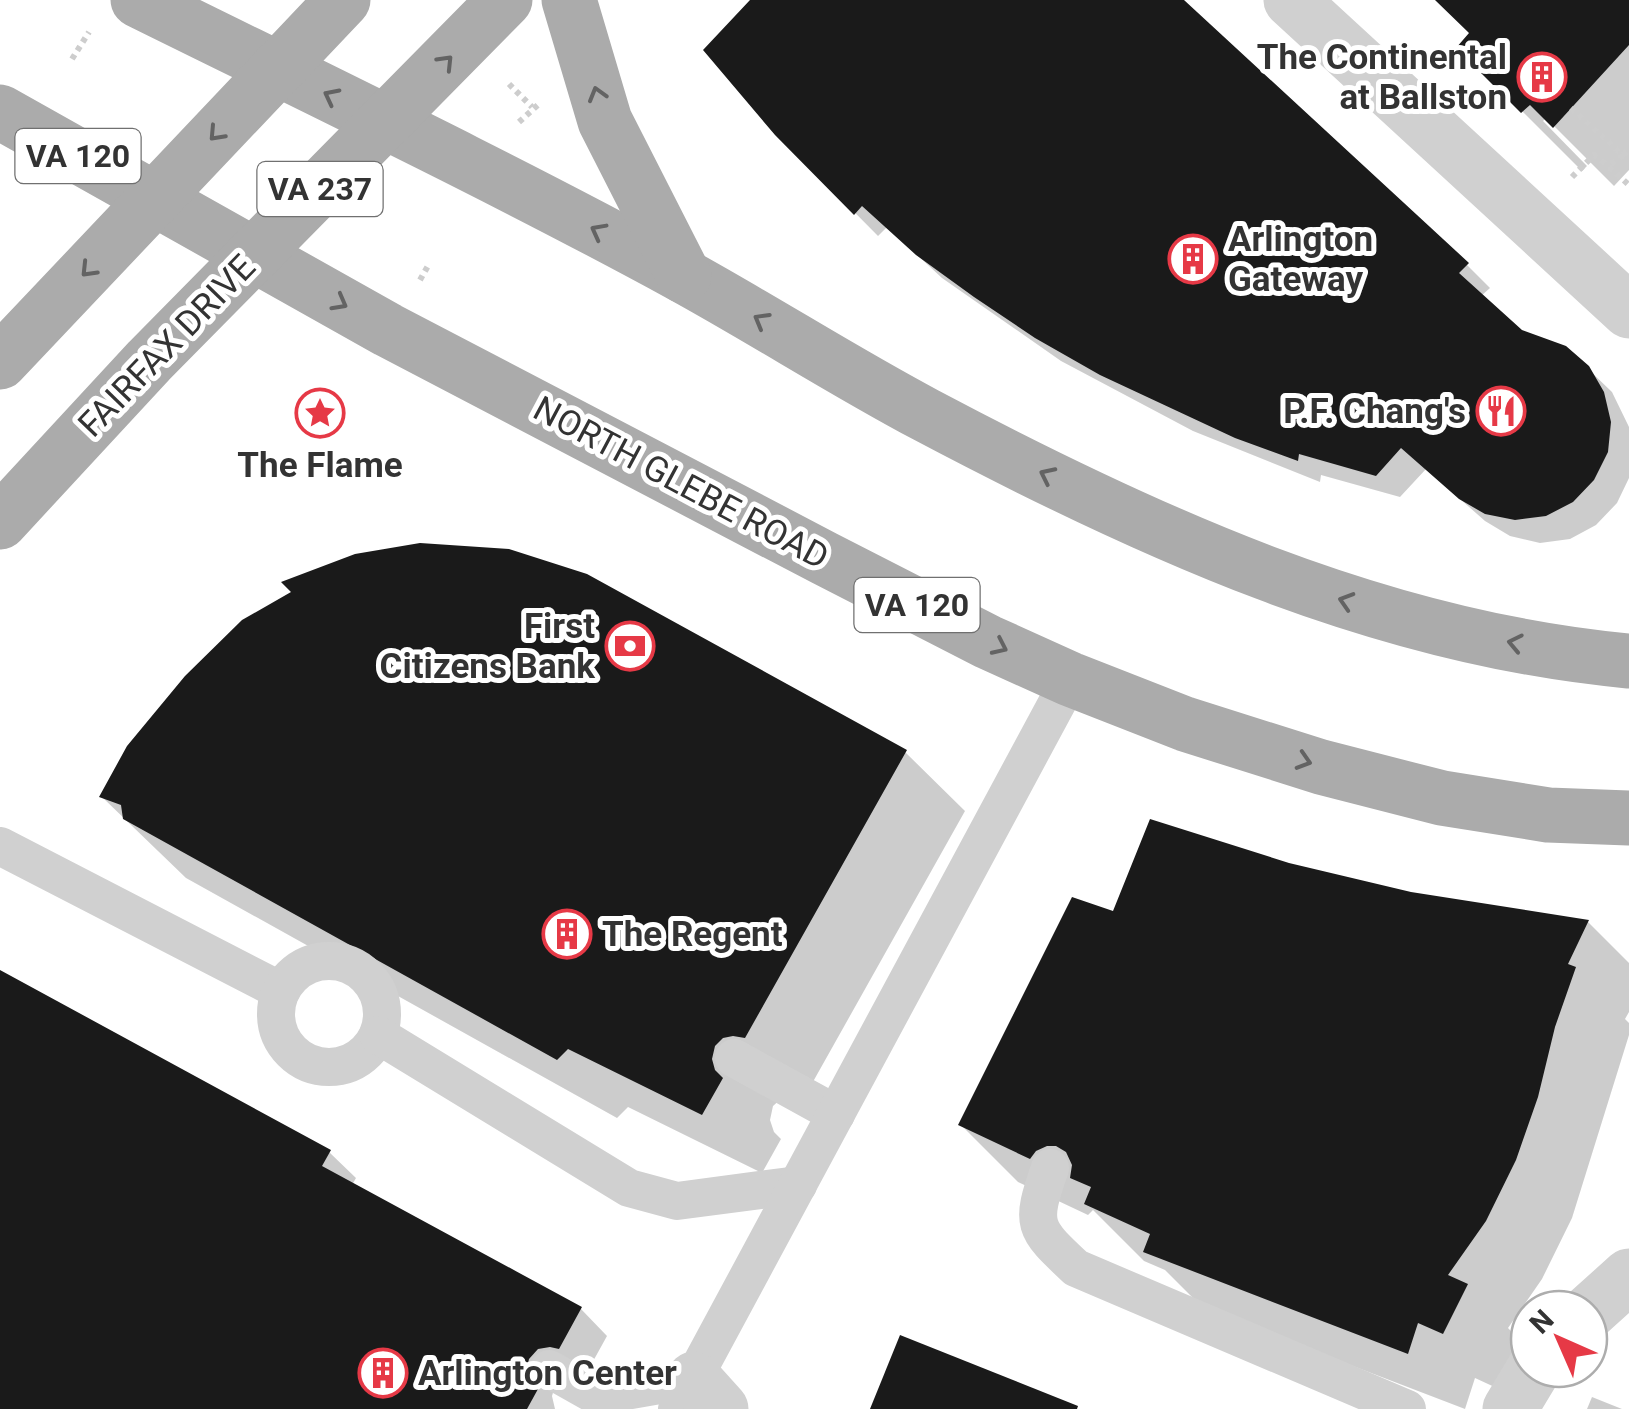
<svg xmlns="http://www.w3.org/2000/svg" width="1629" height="1409" font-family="Roboto,sans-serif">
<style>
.shadow{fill:#0003}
.building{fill:#1a1a1a}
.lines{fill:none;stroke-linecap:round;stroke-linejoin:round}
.path{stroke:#cdcdcd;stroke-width:6;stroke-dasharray:5 5;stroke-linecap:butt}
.service{stroke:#d0d0d0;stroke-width:38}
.minor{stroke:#d0d0d0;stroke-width:55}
.primary{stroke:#ababab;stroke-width:55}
.oneway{stroke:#636363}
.labels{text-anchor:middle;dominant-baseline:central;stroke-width:10;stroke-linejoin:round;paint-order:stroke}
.shield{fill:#fff;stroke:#707070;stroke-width:2.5}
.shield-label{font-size:32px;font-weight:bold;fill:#333}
.poi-label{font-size:35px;font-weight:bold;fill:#333;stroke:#fff;text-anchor:end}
.street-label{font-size:35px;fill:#333;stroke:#fff}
</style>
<rect width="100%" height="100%" fill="#fff"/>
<!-- shadow -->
<g class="shadow">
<polygon points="753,0 1180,0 1467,265 1490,288 1481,296 1520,332 1587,368 1612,392 1629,427 1629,478 1617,503 1596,525 1570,539 1540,543 1510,536 1485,521 1426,469 1400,497 1321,475 1320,482 1193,431 1061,361 942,278 887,227 878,236 777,134"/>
<polygon points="1438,0 1629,0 1629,170 1614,186 1546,118 1543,121 1587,166 1582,171 1459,48 1471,34"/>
<polygon points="905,752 965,811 805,1096 783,1097 773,1106 770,1120 774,1132 781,1139 762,1173 628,1107 617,1118 186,878 102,797"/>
<polygon points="1289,865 1411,894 1588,922 1629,963 1629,1012 1625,1019 1629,1023 1629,1035 1572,1218 1542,1279 1508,1328 1523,1343 1501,1390 1475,1378 1465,1409 1204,1309 1165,1270 1144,1261 1093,1210 1088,1215 1018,1182 961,1125 1114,914"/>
<polygon points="0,973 329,1152 356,1178 352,1185 581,1309 607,1336 586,1374 555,1386 552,1396 555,1409 0,1409"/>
<polygon points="1592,1397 1622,1409 1587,1409"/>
</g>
<!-- building -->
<g class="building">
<polygon points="750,0 1184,0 1469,263 1459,273 1522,330 1566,346 1589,366 1604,392 1611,422 1608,452 1594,480 1573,502 1546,516 1515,520 1485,514 1459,499 1401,448 1376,476 1299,454 1298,461 1235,438 1100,375 1035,338 974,297 916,255 862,206 854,215 775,135 703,50"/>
<polygon points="1435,0 1629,0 1629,45 1553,128 1530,105 1521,113 1456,48 1469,33"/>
<polygon points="420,543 509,549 587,574 907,750 745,1038 733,1036 723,1038 715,1046 712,1059 715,1070 723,1078 702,1115 568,1049 557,1060 123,819 121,805 99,797 127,746 185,676 242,620 291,592 281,582 355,554"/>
<polygon points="1150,819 1289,863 1411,892 1589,920 1568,964 1576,967 1555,1027 1538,1097 1516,1160 1486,1221 1448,1275 1468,1284 1443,1334 1418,1323 1408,1354 1143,1252 1150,1234 1084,1204 1091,1187 1070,1178 1072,1165 1066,1152 1056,1146 1047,1146 1036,1151 1030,1159 958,1125 1072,897 1113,911"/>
<polygon points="0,970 331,1150 322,1166 582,1307 559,1349 550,1347 538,1349 529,1359 527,1368 529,1380 538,1389 527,1409 0,1409"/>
<polygon points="900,1335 1078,1406 1077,1409 870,1409"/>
</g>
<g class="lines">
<!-- path -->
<g class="path">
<polyline points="72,59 89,32"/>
<polyline points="509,84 532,107"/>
<polyline points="1571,108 1623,155 1629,148"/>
<polyline points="519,122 539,104"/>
<polyline points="1623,155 1608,166 1629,185"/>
<polyline points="1572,177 1594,155 1608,166"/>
<polyline points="420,280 429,264"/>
</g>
<!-- service -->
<g class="service">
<polyline points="0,846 281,991"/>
<circle cx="329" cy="1014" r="53"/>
<polyline points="378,1035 629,1188 677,1201 798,1185"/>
<polyline points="734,1058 836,1114"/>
<path d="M 1050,1168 C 1030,1225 1033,1228 1076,1268 L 1407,1409"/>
<polyline points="549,1369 597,1396 694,1379"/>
<polyline points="677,1409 1070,679"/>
</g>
<!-- minor -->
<g class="minor">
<polyline points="1291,0 1629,311"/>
<polyline points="1589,1312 1629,1276"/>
<polyline points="694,1379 721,1409"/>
<polyline points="1510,1409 1534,1369"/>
</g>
<!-- primary -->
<g class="primary">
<path d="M 138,0 C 320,90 504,178 682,275 C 764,320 843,371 926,415 C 1145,531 1378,638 1629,661"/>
<polyline points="569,0 605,121 684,276"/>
<polyline points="0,112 388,330 824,558 988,642 1070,679 1185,724 1321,767 1442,798 1548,815 1629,818"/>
<polyline points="0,362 343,0"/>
<polyline points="0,522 149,361 505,0"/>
</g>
</g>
<!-- one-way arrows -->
<defs><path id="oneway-chevron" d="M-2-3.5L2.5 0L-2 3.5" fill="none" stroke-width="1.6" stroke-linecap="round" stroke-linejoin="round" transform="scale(2.5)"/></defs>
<g class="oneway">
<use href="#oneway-chevron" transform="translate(446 62) rotate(-46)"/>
<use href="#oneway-chevron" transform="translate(597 94) rotate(-106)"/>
<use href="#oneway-chevron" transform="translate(331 96) rotate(-153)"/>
<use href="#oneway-chevron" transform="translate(216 134) rotate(133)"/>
<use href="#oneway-chevron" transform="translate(598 231) rotate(-152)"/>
<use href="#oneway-chevron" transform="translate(88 270) rotate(134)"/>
<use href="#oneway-chevron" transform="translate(340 303) rotate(29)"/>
<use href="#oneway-chevron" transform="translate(761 320) rotate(-150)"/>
<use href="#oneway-chevron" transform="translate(1047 475) rotate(-154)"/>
<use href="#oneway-chevron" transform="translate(1346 601) rotate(-163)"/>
<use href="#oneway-chevron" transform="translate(1515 643) rotate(-168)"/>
<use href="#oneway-chevron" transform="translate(1000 647) rotate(25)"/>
<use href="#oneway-chevron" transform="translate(1304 761) rotate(17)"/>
</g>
<!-- icons -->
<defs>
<g id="building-ring" transform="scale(2.5)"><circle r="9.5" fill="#fff" stroke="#e63946" stroke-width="1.5"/><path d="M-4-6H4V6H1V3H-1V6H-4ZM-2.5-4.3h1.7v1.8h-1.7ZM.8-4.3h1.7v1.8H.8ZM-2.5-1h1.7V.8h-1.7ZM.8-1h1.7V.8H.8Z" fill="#e63946"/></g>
<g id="restaurant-ring" transform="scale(2.5)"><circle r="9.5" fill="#fff" stroke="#e63946" stroke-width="1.5"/><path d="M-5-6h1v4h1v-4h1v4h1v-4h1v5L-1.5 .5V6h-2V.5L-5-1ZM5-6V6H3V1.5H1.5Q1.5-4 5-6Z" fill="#e63946"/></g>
<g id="sight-ring" transform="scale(2.5)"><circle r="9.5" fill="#fff" stroke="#e63946" stroke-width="1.5"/><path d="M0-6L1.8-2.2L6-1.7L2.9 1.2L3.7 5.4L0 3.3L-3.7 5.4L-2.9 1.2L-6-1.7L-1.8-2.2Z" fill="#e63946"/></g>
<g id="bank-ring" transform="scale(2.5)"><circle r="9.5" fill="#fff" stroke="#e63946" stroke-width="1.5"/><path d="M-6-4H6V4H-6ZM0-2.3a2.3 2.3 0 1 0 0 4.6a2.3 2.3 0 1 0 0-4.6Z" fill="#e63946"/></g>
</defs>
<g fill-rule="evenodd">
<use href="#building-ring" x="1542" y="77"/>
<use href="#building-ring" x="1193" y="259"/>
<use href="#restaurant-ring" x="1501" y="411"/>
<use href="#sight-ring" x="320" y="413"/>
<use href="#bank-ring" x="630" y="646"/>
<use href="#building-ring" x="567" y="934"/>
<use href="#building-ring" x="383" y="1373"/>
</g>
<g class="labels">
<!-- shield labels -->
<g class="shield">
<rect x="15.5" y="129" width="125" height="54" rx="8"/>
<rect x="257.5" y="162" width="125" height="54" rx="8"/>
<rect x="854.5" y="578" width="125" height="54" rx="8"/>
</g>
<g class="shield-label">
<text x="78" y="156">VA 120</text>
<text x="320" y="189">VA 237</text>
<text x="917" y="605">VA 120</text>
</g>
<!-- poi labels -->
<g class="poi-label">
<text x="1507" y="57">The Continental<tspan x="1507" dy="40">at Ballston</tspan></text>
<text x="1228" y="239" text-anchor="start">Arlington<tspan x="1228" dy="40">Gateway</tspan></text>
<text x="1466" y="411">P.F. Chang's</text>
<text x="320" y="465" text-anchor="middle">The Flame</text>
<text x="595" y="626">First<tspan x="595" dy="40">Citizens Bank</tspan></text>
<text x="602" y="934" text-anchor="start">The Regent</text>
<text x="418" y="1373" text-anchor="start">Arlington Center</text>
</g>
<!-- street labels -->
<g class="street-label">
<text transform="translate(167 346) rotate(-46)">FAIRFAX DRIVE</text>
<text transform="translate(681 483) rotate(28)">NORTH GLEBE ROAD</text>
</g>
</g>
<!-- north arrow -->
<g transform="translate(1559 1339) rotate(315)"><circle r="48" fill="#ffffff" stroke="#adadad" stroke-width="2.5"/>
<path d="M0-8L18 38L0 25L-18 38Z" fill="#e63946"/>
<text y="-15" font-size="28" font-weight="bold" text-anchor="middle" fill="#333333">N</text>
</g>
</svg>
